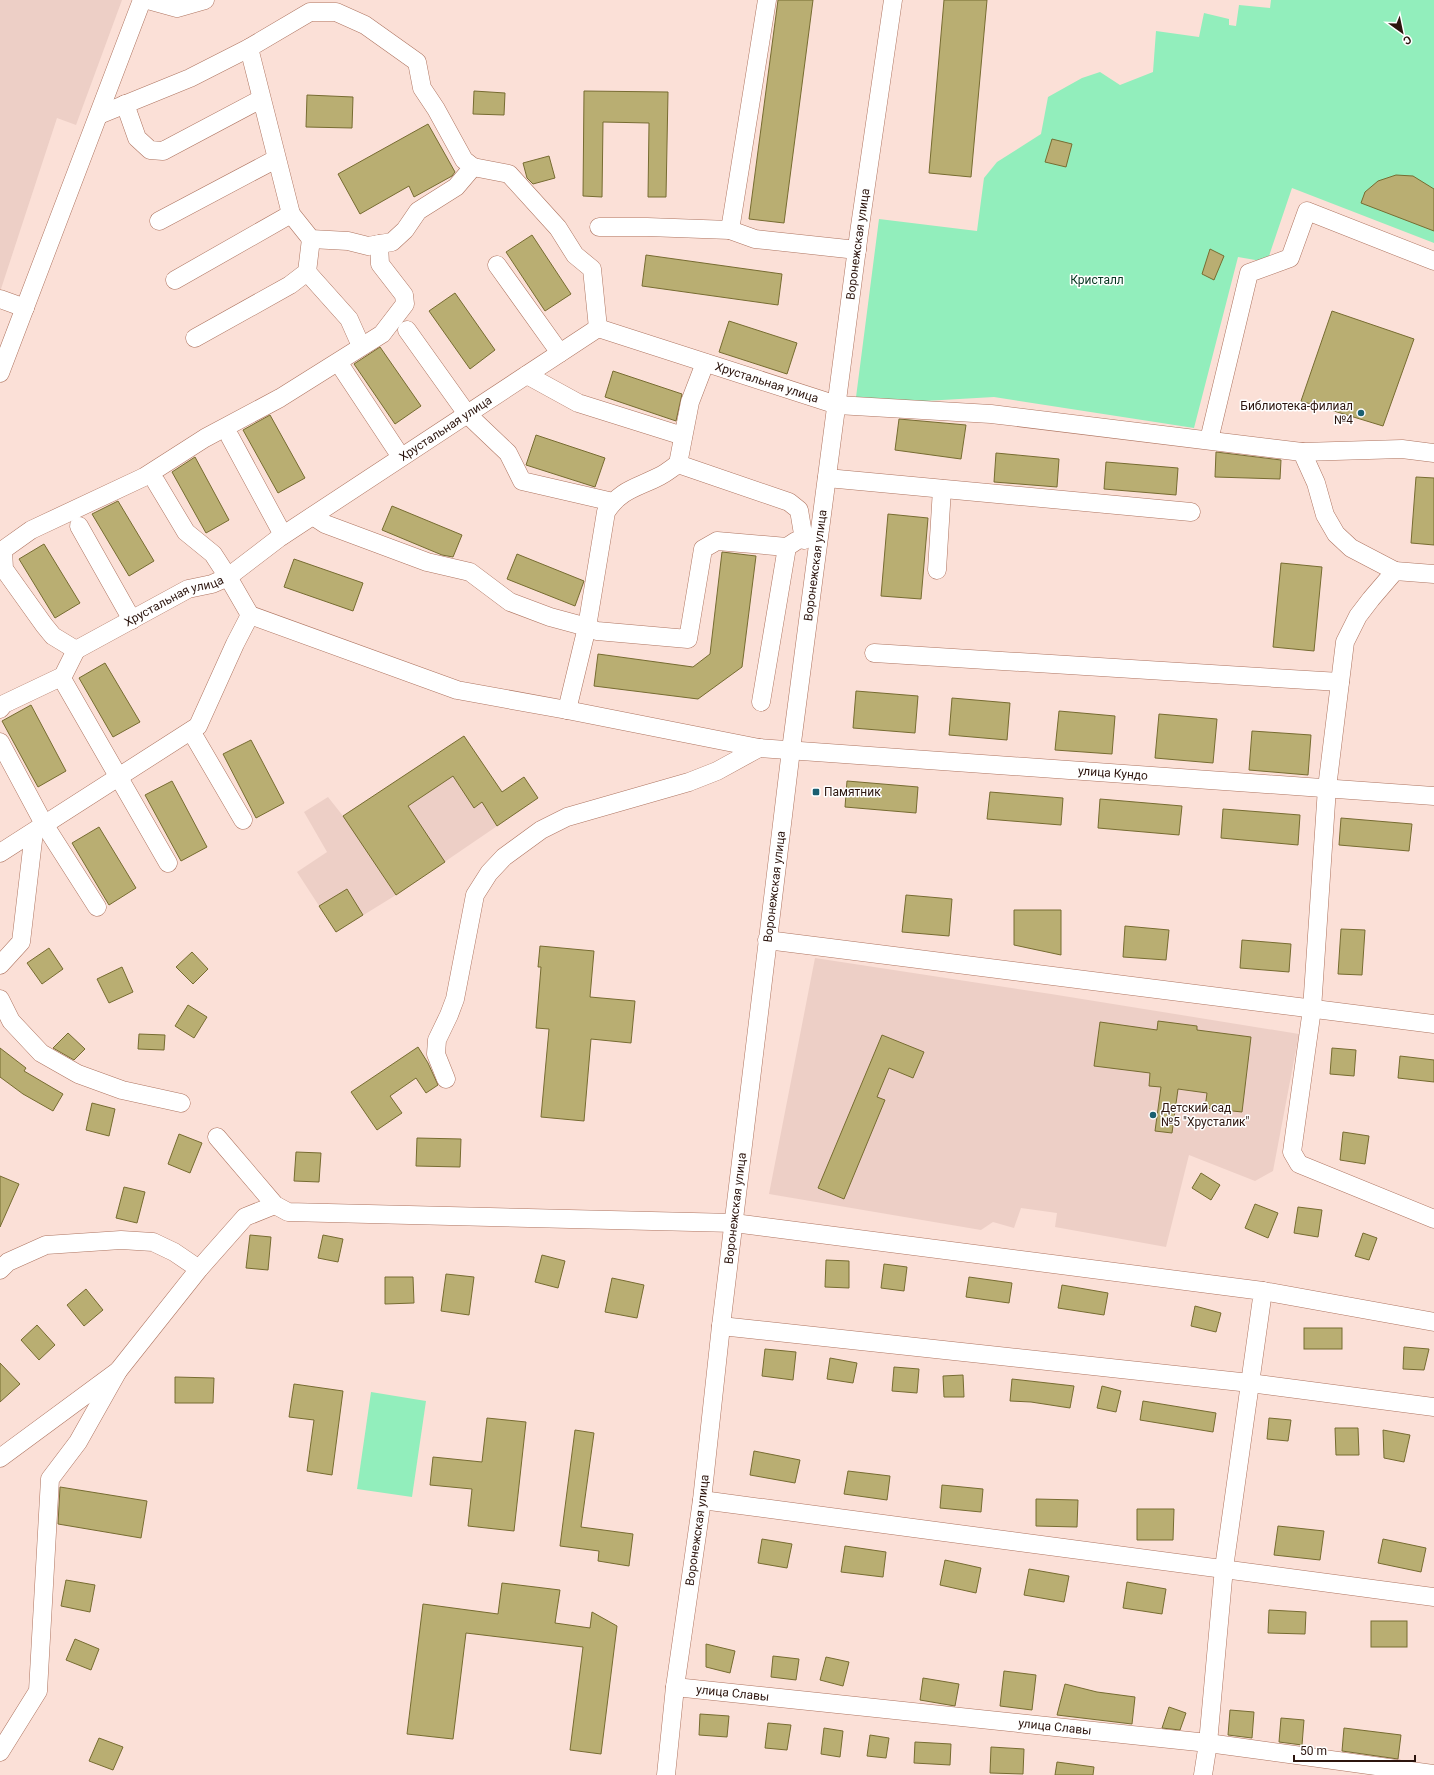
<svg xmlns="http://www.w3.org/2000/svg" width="1434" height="1775" font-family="Roboto,sans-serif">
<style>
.built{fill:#edcfc6}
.green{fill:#92eebc}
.building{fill:#b9ae72;stroke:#776c31}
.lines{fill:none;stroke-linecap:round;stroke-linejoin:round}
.minor-casing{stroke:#ae7460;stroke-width:19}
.minor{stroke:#fff;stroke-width:18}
.poi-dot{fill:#1a5f71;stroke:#fff;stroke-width:1.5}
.labels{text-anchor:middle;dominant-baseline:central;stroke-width:3;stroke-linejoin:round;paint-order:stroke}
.street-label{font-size:12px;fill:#2c150e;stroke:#fff}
.park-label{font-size:12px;fill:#063721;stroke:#fff}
.poi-label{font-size:12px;fill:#2c150e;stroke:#fff;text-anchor:start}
</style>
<rect width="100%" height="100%" fill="#fbe0d7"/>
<!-- built -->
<g class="built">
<polygon points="0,0 122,0 76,125 57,118 0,292"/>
<polygon points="464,736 501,792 524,777 538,798 396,895 336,932 297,872 327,852 304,812 328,797 343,816"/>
<polygon points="815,958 1051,994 1299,1034 1273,1171 1255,1181 1189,1155 1166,1247 1055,1227 1057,1213 1021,1208 1014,1228 993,1222 981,1230 769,1194"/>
</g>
<!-- green -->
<g class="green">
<polygon points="1271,0 1434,0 1434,243 1292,188 1267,262 1238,257 1194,428 994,397 855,405 879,219 977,231 984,178 997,162 1041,134 1048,97 1082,78 1100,72 1120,85 1153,72 1156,31 1199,37 1204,13 1229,19 1229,25 1236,26 1239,5 1270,8"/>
<polygon points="371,1392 426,1401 412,1497 357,1489"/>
</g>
<!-- building -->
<g class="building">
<polygon points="778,0 813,0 784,223 749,219"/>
<polygon points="944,0 987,0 971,177 929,173"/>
<polygon points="474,91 505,93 504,115 473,114"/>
<polygon points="584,91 668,92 666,197 648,197 649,123 603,122 602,197 583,196"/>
<polygon points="307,95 353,97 352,128 306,127"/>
<polygon points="428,124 455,172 452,176 414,197 409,186 360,214 338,174"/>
<polygon points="1052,139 1072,144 1066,167 1045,162"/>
<polygon points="549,156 555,178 533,184 527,178 523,163"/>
<polygon points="1396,175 1413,176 1434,189 1434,231 1361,203 1365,192 1378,181"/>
<polygon points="532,235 571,294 545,311 506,252"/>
<polygon points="1210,249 1224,256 1214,280 1202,274"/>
<polygon points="646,255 782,274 778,305 642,286"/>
<polygon points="455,293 495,350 470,369 429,311"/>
<polygon points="1332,311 1414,339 1383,426 1301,401"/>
<polygon points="729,321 797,343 787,374 719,352"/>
<polygon points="380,347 421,406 395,424 354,364"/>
<polygon points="613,371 682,394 676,421 605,397"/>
<polygon points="270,415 305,478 278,493 243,430"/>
<polygon points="899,419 966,425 961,459 895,450"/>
<polygon points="536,435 605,458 595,487 526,465"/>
<polygon points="1216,452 1281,460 1280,479 1215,477"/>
<polygon points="996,453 1059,459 1057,487 994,482"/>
<polygon points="195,457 229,520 206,533 172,472"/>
<polygon points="1106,462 1178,468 1176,495 1104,489"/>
<polygon points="1416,477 1434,478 1434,545 1411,543"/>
<polygon points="118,501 154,561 129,576 92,514"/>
<polygon points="392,506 462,535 453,557 442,555 382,530"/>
<polygon points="888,514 928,518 921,599 881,596"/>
<polygon points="44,544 80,603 55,618 19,559"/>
<polygon points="722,552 756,556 742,667 698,699 594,686 598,654 693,667 710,654"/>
<polygon points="517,554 584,581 575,606 507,579"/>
<polygon points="294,559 363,583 353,611 284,587"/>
<polygon points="1281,563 1322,567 1314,651 1273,647"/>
<polygon points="105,663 140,722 113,737 79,678"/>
<polygon points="856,691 918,696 915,733 853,728"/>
<polygon points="952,698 1010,703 1007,740 949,735"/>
<polygon points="31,705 66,771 38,787 2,721"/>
<polygon points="1059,711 1115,716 1112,754 1055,750"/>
<polygon points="1159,714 1217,719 1213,763 1155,758"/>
<polygon points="1252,731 1311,735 1308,775 1249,770"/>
<polygon points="464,736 502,792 524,777 538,798 497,826 482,802 474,808 453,776 408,806 445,862 396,895 343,816"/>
<polygon points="251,740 284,803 256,818 223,754"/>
<polygon points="172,781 207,847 181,861 145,795"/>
<polygon points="847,781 918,787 916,813 845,807"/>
<polygon points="990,792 1063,798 1061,825 987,819"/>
<polygon points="1100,799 1182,806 1179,835 1098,828"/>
<polygon points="1223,809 1300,815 1298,845 1221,838"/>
<polygon points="1341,818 1412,824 1409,851 1339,845"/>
<polygon points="99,827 136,888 109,905 72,843"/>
<polygon points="347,889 363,915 336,932 319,906"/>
<polygon points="906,895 952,899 949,936 902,932"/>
<polygon points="1014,910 1061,910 1061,955 1014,945"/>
<polygon points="1125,926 1169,930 1166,960 1123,957"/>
<polygon points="1341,929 1365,930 1362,975 1338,974"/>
<polygon points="1242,940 1291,944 1289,972 1240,968"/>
<polygon points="540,946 594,951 590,997 635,1001 631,1043 591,1039 584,1121 541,1117 549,1029 536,1028 541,967 538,967"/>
<polygon points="49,948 63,969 42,984 27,963"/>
<polygon points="192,952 208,969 193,984 176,967"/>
<polygon points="122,967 133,992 109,1003 97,979"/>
<polygon points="188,1005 207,1017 194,1038 175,1026"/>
<polygon points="1158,1021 1197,1026 1197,1030 1251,1037 1242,1112 1205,1108 1207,1093 1178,1089 1172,1133 1155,1131 1161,1087 1149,1086 1150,1073 1094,1066 1100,1022 1157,1030"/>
<polygon points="68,1033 85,1049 74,1060 53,1048"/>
<polygon points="139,1034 165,1035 164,1050 138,1049"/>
<polygon points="882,1035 924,1052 913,1078 889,1068 877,1097 885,1100 844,1199 818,1188"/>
<polygon points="418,1047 428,1063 438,1085 426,1093 416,1078 390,1096 402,1113 377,1130 351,1092"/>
<polygon points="0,1048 26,1068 24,1071 63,1094 53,1111 23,1094 0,1077"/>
<polygon points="1332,1048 1356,1050 1354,1076 1330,1074"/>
<polygon points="1400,1056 1434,1060 1434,1082 1398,1078"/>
<polygon points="92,1103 115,1109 109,1136 86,1130"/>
<polygon points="1343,1132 1369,1136 1365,1164 1340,1160"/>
<polygon points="179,1134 202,1143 190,1173 168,1164"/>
<polygon points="417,1138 461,1139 460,1167 416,1166"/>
<polygon points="296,1152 321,1153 319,1182 294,1181"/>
<polygon points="1201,1173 1220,1185 1211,1200 1192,1188"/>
<polygon points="0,1176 19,1184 0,1227"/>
<polygon points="124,1187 145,1192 137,1223 116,1218"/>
<polygon points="1255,1204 1278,1213 1268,1238 1245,1228"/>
<polygon points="1298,1207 1322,1210 1318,1237 1294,1233"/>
<polygon points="1363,1233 1377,1238 1369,1260 1355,1256"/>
<polygon points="250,1235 271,1237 268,1270 246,1268"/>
<polygon points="323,1235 343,1239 338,1262 318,1258"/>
<polygon points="542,1255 565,1261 558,1288 535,1282"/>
<polygon points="826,1260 849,1261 849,1288 825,1287"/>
<polygon points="884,1264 907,1267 904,1291 881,1288"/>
<polygon points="446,1274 474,1277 469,1315 441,1311"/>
<polygon points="385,1277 413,1277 414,1303 385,1304"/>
<polygon points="969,1277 1012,1283 1009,1303 966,1297"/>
<polygon points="612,1278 644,1285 637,1318 605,1312"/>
<polygon points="1062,1285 1108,1293 1104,1315 1058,1308"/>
<polygon points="86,1289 103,1310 84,1326 67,1305"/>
<polygon points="1195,1306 1221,1313 1216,1332 1191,1326"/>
<polygon points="37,1325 55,1345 39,1360 21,1340"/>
<rect x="1304" y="1328" width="38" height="21"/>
<polygon points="1404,1347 1429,1349 1424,1370 1403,1369"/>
<polygon points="765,1349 796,1352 793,1380 762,1376"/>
<polygon points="830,1358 857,1363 853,1383 827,1379"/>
<polygon points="0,1363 20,1384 0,1402"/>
<polygon points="894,1367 919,1369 917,1393 892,1391"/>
<polygon points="963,1375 964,1397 944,1397 943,1376"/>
<polygon points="175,1377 214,1378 213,1403 175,1403"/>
<polygon points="1012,1379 1074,1386 1070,1408 1031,1402 1010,1401"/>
<polygon points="294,1384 343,1391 332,1475 307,1471 314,1420 289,1417"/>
<polygon points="1102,1386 1121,1391 1116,1412 1097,1408"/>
<polygon points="1143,1401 1216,1413 1213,1432 1140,1420"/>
<polygon points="487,1418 526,1422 514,1531 468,1526 472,1489 430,1485 433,1457 482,1462"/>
<polygon points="1269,1418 1291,1420 1288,1441 1267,1439"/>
<polygon points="1335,1428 1358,1428 1359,1455 1336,1455"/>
<polygon points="575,1430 594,1433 581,1527 633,1534 629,1566 598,1561 599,1551 560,1546"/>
<polygon points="1383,1430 1410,1435 1404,1462 1384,1458"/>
<polygon points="754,1451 800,1460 795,1483 750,1475"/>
<polygon points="848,1471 890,1476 887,1500 844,1494"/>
<polygon points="942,1485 983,1489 981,1512 940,1508"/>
<polygon points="60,1487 147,1501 141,1538 58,1524"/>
<polygon points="1036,1499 1078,1500 1077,1527 1036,1526"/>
<polygon points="1137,1509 1174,1509 1173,1540 1137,1540"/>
<polygon points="1278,1526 1324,1531 1320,1560 1274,1555"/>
<polygon points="762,1539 792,1544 787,1568 758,1563"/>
<polygon points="1383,1539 1426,1548 1421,1572 1378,1563"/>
<polygon points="845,1546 886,1552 883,1577 841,1572"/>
<polygon points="945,1560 981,1568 976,1593 940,1585"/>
<polygon points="1029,1569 1069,1576 1064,1602 1024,1595"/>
<polygon points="66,1580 95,1585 90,1612 61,1606"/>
<polygon points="1127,1582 1166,1589 1162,1614 1123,1608"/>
<polygon points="502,1583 560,1590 555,1623 590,1628 592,1612 617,1626 601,1754 570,1750 583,1647 466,1633 453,1739 407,1734 423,1604 498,1614"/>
<polygon points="1269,1610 1306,1612 1305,1634 1268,1633"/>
<rect x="1371" y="1621" width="36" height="26"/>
<polygon points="75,1639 99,1649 91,1670 66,1660"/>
<polygon points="706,1644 735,1651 730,1673 706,1667"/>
<polygon points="773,1656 799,1659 796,1680 771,1677"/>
<polygon points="826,1657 849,1662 843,1686 820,1680"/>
<polygon points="1004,1671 1036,1675 1032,1710 1000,1706"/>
<polygon points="923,1678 959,1684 955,1706 920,1700"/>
<polygon points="1065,1684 1097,1692 1135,1697 1132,1724 1057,1715"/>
<polygon points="1169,1707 1186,1713 1180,1730 1162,1728"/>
<polygon points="1230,1710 1254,1712 1252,1738 1228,1735"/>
<polygon points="700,1714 729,1716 727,1737 699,1735"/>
<polygon points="1281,1718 1304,1720 1302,1745 1279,1742"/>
<polygon points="768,1723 791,1725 787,1750 765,1748"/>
<polygon points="824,1728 843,1731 840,1757 821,1754"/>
<polygon points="1344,1728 1401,1735 1398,1759 1342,1751"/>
<polygon points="870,1735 889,1738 886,1758 867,1756"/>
<polygon points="99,1738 123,1747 113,1770 89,1761"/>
<polygon points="915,1742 951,1744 950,1765 914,1763"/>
<polygon points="991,1747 1024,1749 1023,1774 990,1773"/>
<polygon points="1057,1762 1094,1767 1093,1775 1055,1775"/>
</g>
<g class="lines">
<!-- minor casing -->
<g class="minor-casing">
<g id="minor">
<polyline points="148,0 177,8 205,0"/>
<polyline points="249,48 291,214 311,239 348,241 368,246 392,242 405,230 418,211 456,187 473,167"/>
<polyline points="125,104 137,138 150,150 163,151 261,99"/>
<polyline points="99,115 190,78 249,48 310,12 336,12 365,25 417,62 422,88 436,109 464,160 473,167 509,174 558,228 575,255 592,269 598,328"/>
<polyline points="159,221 276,159"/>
<polyline points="599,227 647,227 730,230 767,0"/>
<polyline points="730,230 755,239 857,250"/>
<polyline points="497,265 560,353"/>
<polyline points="307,272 349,319 361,346"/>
<polyline points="175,280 291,214"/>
<polyline points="0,299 25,308"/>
<polyline points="407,330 467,414 508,453 522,481 613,502"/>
<polyline points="195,338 290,285 307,272 311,239"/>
<polyline points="342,368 401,457"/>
<polyline points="0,373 142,0"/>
<polyline points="527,375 578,403 683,436"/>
<polyline points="230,437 283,535"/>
<polyline points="1209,440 1249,273 1290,258 1307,211 1434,261"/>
<polyline points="1302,452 1402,449 1434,453"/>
<polyline points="678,464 690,402 705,363"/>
<polyline points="827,478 1191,512"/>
<path id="s1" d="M 156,482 L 186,532 L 213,554 L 228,577 L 250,615 L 457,690 L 567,710 L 759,748 L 1434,796"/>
<polyline points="313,516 325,524 427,562 470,572 510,602 550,617 587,627 567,710"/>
<polyline points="79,526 132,620"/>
<path d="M 787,547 L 717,541 L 703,549 L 688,639 L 597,631 L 587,627 L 606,512 C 621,489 637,488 660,476 C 666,473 672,468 678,464 L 789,502 L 799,510 L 804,540"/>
<polyline points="937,570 942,489"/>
<polyline points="1434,574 1395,571 1371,599 1358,616 1345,642 1327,788 1312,1009 1292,1152 1299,1164 1434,1219"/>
<path id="s2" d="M 76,650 L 188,589 L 212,584 L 228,577 L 279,538 L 598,328 L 837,405 L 991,414 L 1302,452 L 1316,483 L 1325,515 L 1336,534 L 1351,548 L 1395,571"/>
<polyline points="76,650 53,636 44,625 4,569 3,550 31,530 144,477 205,438 280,398 382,334 405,304 404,295 380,264 379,244"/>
<polyline points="874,653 1340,682"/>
<polyline points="61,677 168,863"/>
<polyline points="761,702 787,547 796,541"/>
<polyline points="0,709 4,704 63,676 76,650"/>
<polyline points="191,731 243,820"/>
<polyline points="0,742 44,824 97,907"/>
<polyline points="0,853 198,726 235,644 250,615"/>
<polyline points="767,940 1434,1024"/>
<polyline points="0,965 21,942 34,832"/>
<polyline points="0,999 11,1021 41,1053 78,1074 122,1090 181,1103"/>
<polyline points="446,1079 436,1054 437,1040 449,1015 455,999 475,895 489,873 504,857 541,830 567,817 689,782 717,771 759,748"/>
<polyline points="217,1137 275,1205 288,1212 734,1223 1263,1291 1224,1568 1208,1743 1203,1775"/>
<polyline points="0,1270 8,1262 46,1245 121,1240 153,1242 174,1252 199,1269"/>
<polyline points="1263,1291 1434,1322"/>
<polyline points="721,1326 1250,1383 1434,1407"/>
<polyline points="0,1458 118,1371 199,1269 245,1217 275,1205"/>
<polyline points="702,1500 1434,1597"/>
<path id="s3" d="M 675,1687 L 1208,1743 L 1434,1774"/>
<polyline points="0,1752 38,1691 50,1479 78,1442 118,1371"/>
<path id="s4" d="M 666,1775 L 675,1687 L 702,1500 L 721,1326 L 791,750 L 859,233 L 893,0"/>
</g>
</g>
<!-- minor -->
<use href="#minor" class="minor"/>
</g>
<!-- markers -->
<g class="poi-dot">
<circle cx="1361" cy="413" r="4"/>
<rect x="812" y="788" width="8" height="8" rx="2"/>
<circle cx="1153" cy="1115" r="4"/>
</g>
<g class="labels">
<!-- street labels -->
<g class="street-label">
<text stroke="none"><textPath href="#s4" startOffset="1543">Воронежская улица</textPath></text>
<text stroke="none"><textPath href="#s2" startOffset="793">Хрустальная улица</textPath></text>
<text stroke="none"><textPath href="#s2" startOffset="433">Хрустальная улица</textPath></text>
<text stroke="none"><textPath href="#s4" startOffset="1219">Воронежская улица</textPath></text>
<text stroke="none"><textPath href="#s2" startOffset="110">Хрустальная улица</textPath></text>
<text stroke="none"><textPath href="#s1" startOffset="1047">улица Кундо</textPath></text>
<text stroke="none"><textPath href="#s4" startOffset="895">Воронежская улица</textPath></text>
<text stroke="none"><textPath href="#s4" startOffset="571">Воронежская улица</textPath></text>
<text stroke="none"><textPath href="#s4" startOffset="247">Воронежская улица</textPath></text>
<text stroke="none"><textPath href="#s3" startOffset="58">улица Славы</textPath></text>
<text stroke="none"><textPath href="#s3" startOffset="382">улица Славы</textPath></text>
</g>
<!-- park labels -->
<g class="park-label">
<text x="1097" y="280">Кристалл</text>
</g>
<!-- poi labels -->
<g class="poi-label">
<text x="1353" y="406" text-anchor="end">Библиотека-филиал<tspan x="1353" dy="14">№4</tspan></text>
<text x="824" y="792">Памятник</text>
<text x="1161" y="1108">Детский сад<tspan x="1161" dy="14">№5 "Хрусталик"</tspan></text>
</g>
</g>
<!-- north arrow -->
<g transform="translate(1402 32) rotate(147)" stroke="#ffffff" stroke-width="3" paint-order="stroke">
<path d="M0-3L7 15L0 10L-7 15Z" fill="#2c150e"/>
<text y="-6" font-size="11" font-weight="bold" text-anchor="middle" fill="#2c150e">С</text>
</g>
<!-- scale -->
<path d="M1294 1755v6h121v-6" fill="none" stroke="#2c150e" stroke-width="2"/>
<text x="1300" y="1755" font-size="12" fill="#2c150e" stroke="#ffffff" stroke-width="3" paint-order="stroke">50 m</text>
</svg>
